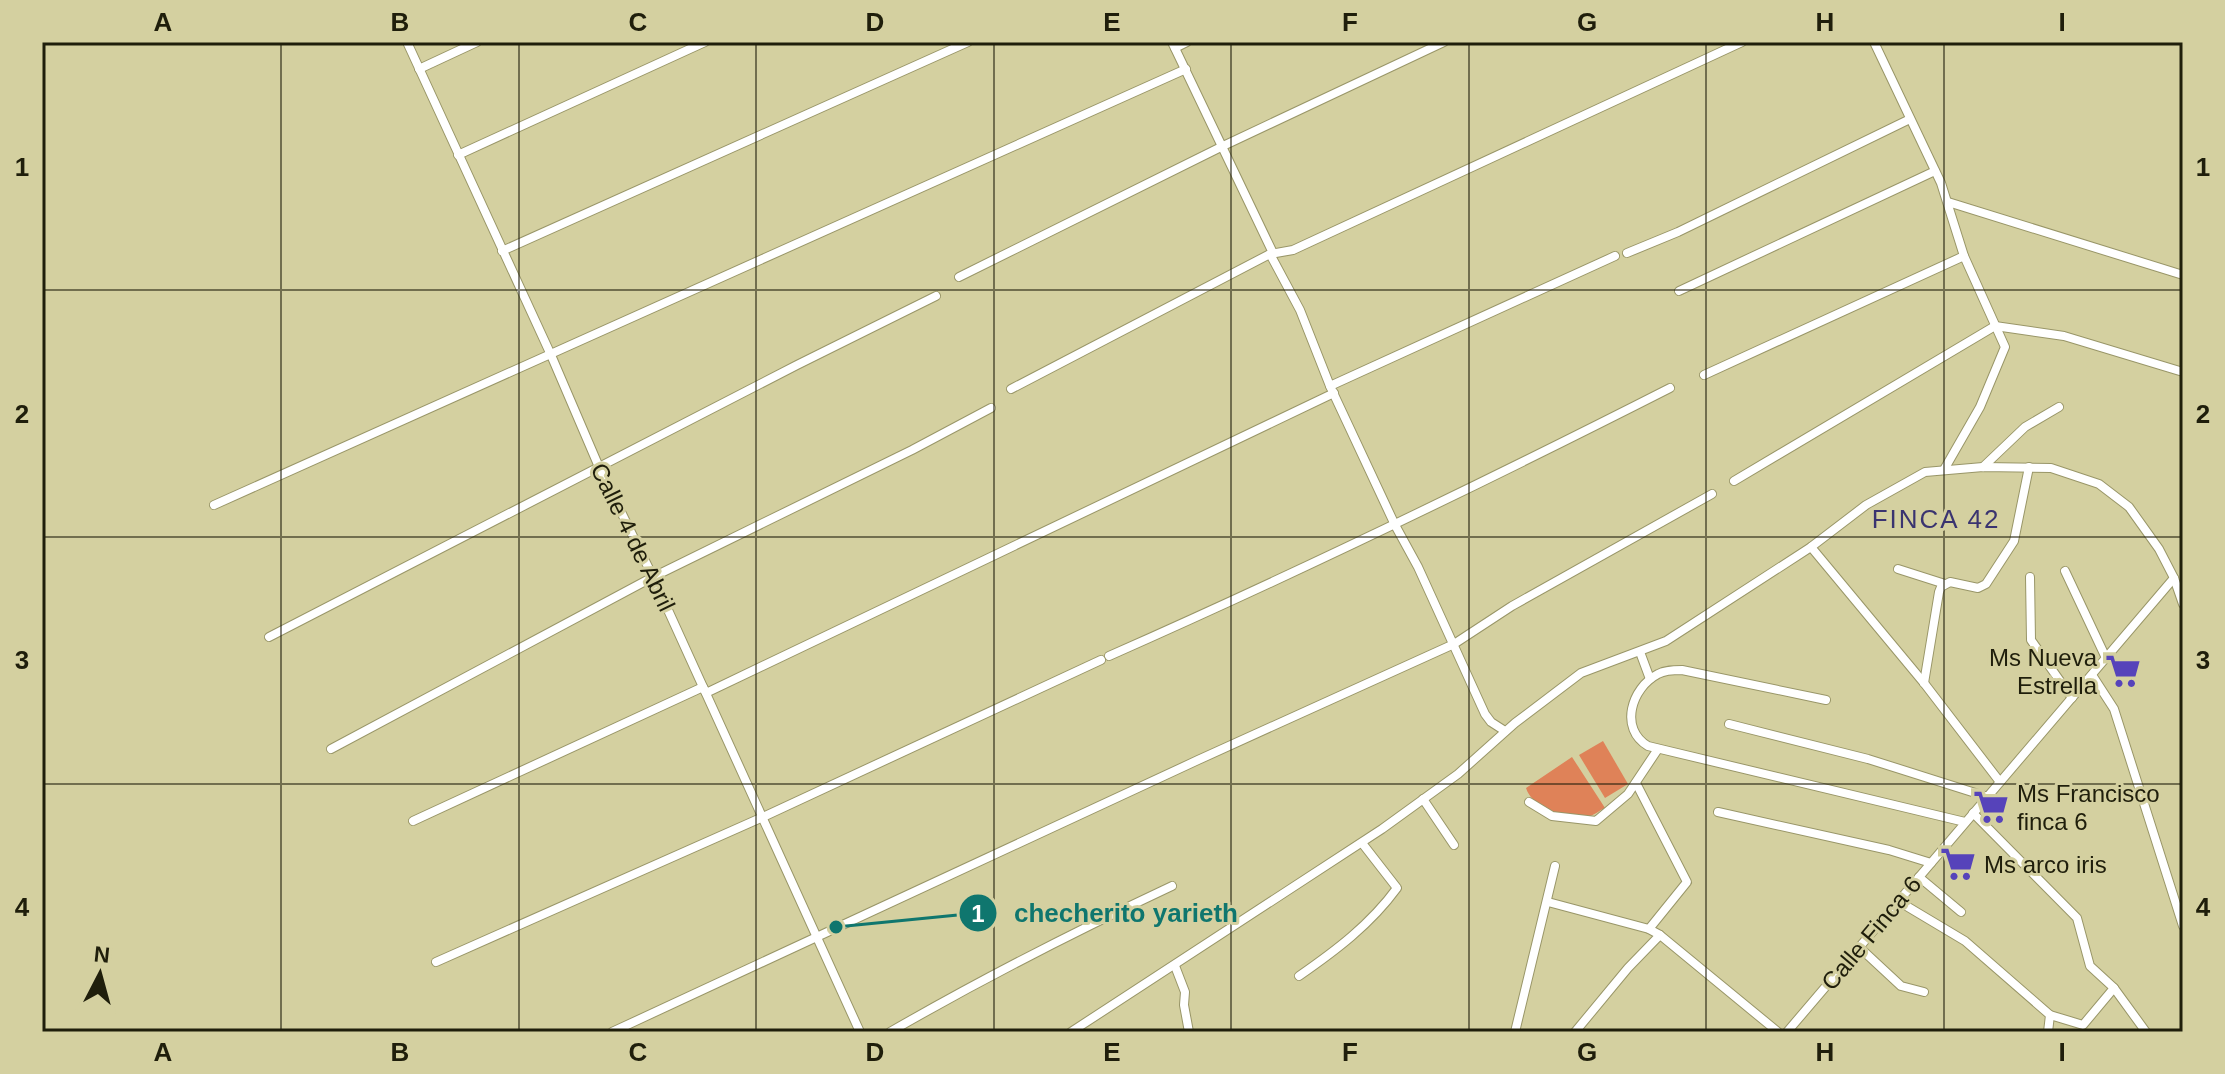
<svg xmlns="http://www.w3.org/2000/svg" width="2225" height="1074" font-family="Arial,sans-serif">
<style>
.green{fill:#df8258}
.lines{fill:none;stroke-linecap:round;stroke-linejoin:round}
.minor-casing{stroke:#999668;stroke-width:10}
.minor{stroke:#fff;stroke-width:8}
.grid{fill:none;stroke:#1f1e0b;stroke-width:2;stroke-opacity:0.55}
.labels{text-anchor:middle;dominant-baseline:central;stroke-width:6;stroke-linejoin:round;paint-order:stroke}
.street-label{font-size:24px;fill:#1f1e0b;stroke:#d4d0a0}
.poi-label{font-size:24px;fill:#1f1e0b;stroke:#d4d0a0;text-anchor:start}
.neighbourhood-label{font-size:26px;letter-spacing:2px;fill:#3a3470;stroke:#d4d0a0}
.leader{fill:none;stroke:#0f766e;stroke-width:3}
.callout-dot{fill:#0f766e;stroke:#d4d0a0;stroke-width:3}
.mark-label{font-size:24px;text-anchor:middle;font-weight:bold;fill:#fff}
.callout-label{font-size:26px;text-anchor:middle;font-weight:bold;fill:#0f766e;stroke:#d4d0a0;stroke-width:6;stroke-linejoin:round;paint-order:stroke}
.neatline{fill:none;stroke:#1f1e0b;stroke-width:3}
.grid-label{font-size:26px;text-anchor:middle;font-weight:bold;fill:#1f1e0b}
</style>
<rect width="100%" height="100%" fill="#d4d0a0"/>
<!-- green -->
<g class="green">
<polygon points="1603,741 1628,784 1605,798 1579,755"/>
<path d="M 1572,757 L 1605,808 C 1600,810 1593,816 1587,817 C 1567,821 1532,808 1526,788 Z"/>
</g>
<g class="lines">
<!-- minor casing -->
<g class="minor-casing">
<g id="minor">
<polyline points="407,42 551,355 599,467 653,577 860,1032"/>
<polyline points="1172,42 1273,253 1270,254 1300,310 1330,386 1395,525 1418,567 1485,714 1491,722 1505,731"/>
<polyline points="1874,42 1941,183 1964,256 2005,347 1980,407 1945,468"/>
<polyline points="1175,48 1187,42"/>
<polyline points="419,69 477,42"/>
<polyline points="458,155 705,42"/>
<polyline points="1948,202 2183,275"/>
<polyline points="502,251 968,42"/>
<polyline points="1627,253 1678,232 1910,119"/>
<polyline points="959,277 1223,146 1444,42"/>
<polyline points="1679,291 1935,171"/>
<polyline points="1704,375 1964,256"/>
<polyline points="1330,386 1615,256"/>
<polyline points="1011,389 1270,254 1293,250 1742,42"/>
<polyline points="1983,467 2025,427 2059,407"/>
<polyline points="1734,481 1995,326 2064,336 2183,372"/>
<polyline points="214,505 1186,69"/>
<polyline points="1811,547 1924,683 2000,782"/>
<polyline points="1898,569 1945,584"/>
<polyline points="2065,571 2106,658"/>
<polyline points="2030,577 2031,640 2072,698"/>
<polyline points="269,637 797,365 936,296"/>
<polyline points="1640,652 1650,679"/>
<path d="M 1109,656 C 1299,572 1485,482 1670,388"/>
<polyline points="2092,675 2114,709 2183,926"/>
<polyline points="1924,683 1939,592 1941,587 1950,582 1978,588 1986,584 2014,541 2029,467"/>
<path d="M 1826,700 L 1682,670 C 1674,670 1665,670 1658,674 C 1631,688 1619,729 1648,746 L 1965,822"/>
<polyline points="1729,724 1868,759 1988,797"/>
<polyline points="331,749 653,577 912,450 991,408"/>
<polyline points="1636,783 1687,882 1649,929"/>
<polyline points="1423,799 1454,845"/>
<polyline points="1529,802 1552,816 1596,821 1628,794 1658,749"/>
<polyline points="1718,812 1889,850 1931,863"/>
<polyline points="1973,813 2077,918 2090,966 2114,988 2146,1032"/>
<polyline points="413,821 703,687 706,693 1334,393"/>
<polyline points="1919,877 1961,912"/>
<polyline points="1898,901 1965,941 2050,1015 2048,1032"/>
<polyline points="1548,902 1649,929 1660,935 1778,1032"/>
<polyline points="1859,947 1901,986 1924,992"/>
<polyline points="436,962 763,817 1101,660"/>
<polyline points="1175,966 1185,992 1184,1005 1189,1032"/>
<path d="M 1299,976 C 1335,951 1370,925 1397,888 L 1362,843"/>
<polyline points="2050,1015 2083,1025 2114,988"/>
<polyline points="612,1032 1198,760 1454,644 1512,606 1712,494"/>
<path d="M 890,1032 C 982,979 1076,931 1172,886"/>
<polyline points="1071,1032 1382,829 1458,774 1515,723 1581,673 1666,641 1811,547 1866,505 1925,472 1983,467 2051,468 2099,484 2129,507 2159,549 2174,578 2183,604"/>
<polyline points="1515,1032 1555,866"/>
<polyline points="1575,1032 1628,968 1660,935"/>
<polyline points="1787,1032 2174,578"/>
</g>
</g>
<!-- minor -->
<use href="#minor" class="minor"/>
</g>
<!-- grid -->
<path class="grid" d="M 281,42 L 281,1032M 519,42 L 519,1032M 756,42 L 756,1032M 994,42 L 994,1032M 1231,42 L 1231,1032M 1469,42 L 1469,1032M 1706,42 L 1706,1032M 1944,42 L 1944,1032M 42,290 L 2183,290M 42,537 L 2183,537M 42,784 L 2183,784"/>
<!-- icons -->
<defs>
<g id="supermarket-bare" transform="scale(2.76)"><path d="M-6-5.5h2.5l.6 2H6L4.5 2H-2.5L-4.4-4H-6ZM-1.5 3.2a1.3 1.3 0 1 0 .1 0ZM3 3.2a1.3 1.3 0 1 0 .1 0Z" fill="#5643ba" stroke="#d4d0a0" stroke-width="2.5" paint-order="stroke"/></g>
</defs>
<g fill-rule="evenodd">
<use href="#supermarket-bare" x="2123" y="671"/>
<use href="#supermarket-bare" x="1991" y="807"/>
<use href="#supermarket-bare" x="1958" y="864"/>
</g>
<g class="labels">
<!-- street labels -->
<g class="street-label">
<text transform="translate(633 537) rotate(64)">Calle 4 de Abril</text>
<text transform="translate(1871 933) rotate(-50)">Calle Finca 6</text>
</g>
<!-- poi labels -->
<g class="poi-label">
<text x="2097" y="657" text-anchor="end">Ms Nueva<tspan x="2097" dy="28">Estrella</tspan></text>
<text x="2017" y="793">Ms Francisco<tspan x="2017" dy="28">finca 6</tspan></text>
<text x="1984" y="864">Ms arco iris</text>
</g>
<!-- neighbourhood labels -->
<g class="neighbourhood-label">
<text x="1936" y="519">FINCA 42</text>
</g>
</g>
<!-- callouts -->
<path class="leader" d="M836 927L978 913"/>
<g class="callout-dot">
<circle cx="836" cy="927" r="8"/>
<circle cx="978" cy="913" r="20"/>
</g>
<g class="mark-label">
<text x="978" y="922">1</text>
</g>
<g class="callout-label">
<text x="1126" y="922">checherito yarieth</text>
</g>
<!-- border -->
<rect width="2225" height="1074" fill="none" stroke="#d4d0a0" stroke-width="88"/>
<!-- north arrow -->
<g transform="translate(100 974) rotate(6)" stroke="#d4d0a0" stroke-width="6" paint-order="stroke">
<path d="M0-6L14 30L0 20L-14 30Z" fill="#1f1e0b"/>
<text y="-12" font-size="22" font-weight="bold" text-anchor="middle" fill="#1f1e0b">N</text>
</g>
<rect x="44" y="44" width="2137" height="986" class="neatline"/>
<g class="grid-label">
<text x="163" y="31">A</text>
<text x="400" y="31">B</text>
<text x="638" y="31">C</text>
<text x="875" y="31">D</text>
<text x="1112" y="31">E</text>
<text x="1350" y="31">F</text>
<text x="1587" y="31">G</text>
<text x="1825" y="31">H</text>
<text x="2062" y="31">I</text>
<text x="22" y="176">1</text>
<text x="2203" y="176">1</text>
<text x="22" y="423">2</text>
<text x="2203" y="423">2</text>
<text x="22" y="669">3</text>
<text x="2203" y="669">3</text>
<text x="22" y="916">4</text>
<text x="2203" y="916">4</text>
<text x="163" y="1061">A</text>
<text x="400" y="1061">B</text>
<text x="638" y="1061">C</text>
<text x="875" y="1061">D</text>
<text x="1112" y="1061">E</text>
<text x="1350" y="1061">F</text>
<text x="1587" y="1061">G</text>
<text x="1825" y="1061">H</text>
<text x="2062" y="1061">I</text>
</g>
</svg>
